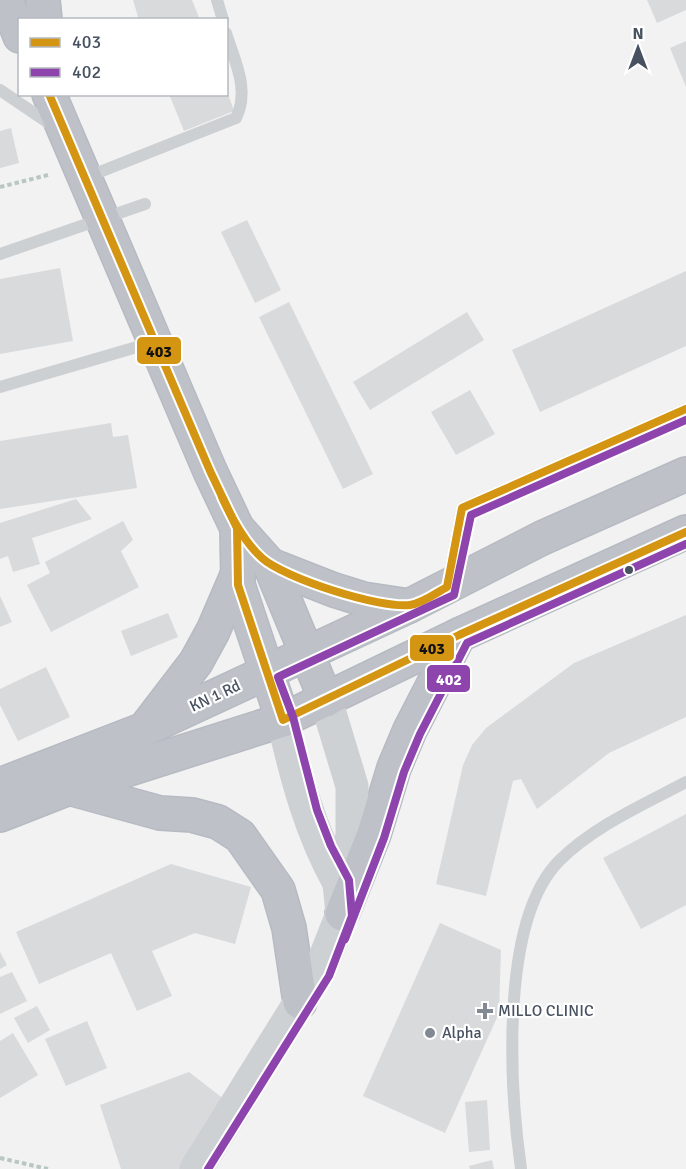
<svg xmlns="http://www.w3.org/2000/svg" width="686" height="1169" font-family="Signika,sans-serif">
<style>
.building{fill:#d9dadc}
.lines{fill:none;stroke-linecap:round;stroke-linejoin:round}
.highway-casing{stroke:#b6bac2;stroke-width:36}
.path{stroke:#b9c7c4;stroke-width:4;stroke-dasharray:4.5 3;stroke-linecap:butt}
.lane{stroke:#cdd0d3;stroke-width:12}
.secondary{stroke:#ced1d4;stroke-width:33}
.highway{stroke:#bec2c8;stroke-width:33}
.bus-1-casing{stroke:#fff;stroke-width:12}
.bus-2-casing{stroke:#fff;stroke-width:12}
.bus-1{stroke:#d49513;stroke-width:8}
.bus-2{stroke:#8e44ad;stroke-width:8}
.bus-dot{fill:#475160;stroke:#fff;stroke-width:2}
.poi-dot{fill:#838993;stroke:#fff;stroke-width:2}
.labels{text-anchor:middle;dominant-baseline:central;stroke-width:4.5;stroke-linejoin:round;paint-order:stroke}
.street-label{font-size:16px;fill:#475160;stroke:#fff}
.poi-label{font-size:16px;fill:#475160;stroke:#fff;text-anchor:start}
.line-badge{stroke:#fff;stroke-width:2}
.badge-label{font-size:16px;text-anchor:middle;font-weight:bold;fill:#fff}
.pale-badge-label{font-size:16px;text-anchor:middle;font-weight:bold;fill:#111}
</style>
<rect width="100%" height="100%" fill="#f2f2f2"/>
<!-- building -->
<g class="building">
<polygon points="133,0 192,0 200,20 139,20"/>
<polygon points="647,0 686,0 686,10 657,23"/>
<polygon points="686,41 686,87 670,48"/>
<polygon points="169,94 228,94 234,111 184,131"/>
<polygon points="11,128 19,163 0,168 0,131"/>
<polygon points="247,220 281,290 255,303 221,232"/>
<polygon points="60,268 73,341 0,354 0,279"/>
<polygon points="686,271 686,346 540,412 512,350"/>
<polygon points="289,302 373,474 343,489 259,317"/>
<polygon points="467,312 484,340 370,410 353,382"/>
<polygon points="470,390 495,434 456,455 431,412"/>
<polygon points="111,423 113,437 128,435 137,488 0,509 0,441"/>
<polygon points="76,499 92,519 32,538 40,564 13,572 8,556 0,559 0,523"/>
<polygon points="123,521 133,540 121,551 139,587 51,632 27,585 50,573 45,562"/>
<polygon points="0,596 12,622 0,627"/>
<polygon points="168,613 178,637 131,656 121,631"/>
<polygon points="686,615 686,717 609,753 537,809 521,779 513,781 486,896 436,884 463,765 472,745 486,728 574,663"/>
<polygon points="46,667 70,717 18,741 0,705 0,689"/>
<polygon points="686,814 686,905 641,929 603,858"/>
<polygon points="171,864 251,887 235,944 195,933 152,951 172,996 137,1011 111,953 39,984 16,932"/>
<polygon points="440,923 501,950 499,1013 445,1133 363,1096"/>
<polygon points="0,952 7,965 0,969"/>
<polygon points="12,972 27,1001 0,1014 0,977"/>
<polygon points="37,1006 50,1030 28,1043 14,1018"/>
<polygon points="87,1021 107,1068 66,1086 45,1039"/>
<polygon points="13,1033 38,1075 0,1098 0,1041"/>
<polygon points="189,1072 225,1100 183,1169 121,1169 100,1105"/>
<polygon points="487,1100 490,1150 469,1152 465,1102"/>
<polygon points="492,1160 494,1169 470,1169 469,1166"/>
</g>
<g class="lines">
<!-- highway casing -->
<g class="highway-casing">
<g id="highway">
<polyline points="6,0 20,36"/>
<polyline points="43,0 45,20"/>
<polyline points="49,94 210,471 237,528 270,565 326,700"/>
<polyline points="237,528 238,585 283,720"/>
<polyline points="270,565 334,590 363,599 409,606"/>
<polyline points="147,726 196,662 213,631 238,573"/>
<polyline points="0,785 145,729 409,606 542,538 686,474"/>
<polyline points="69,788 160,813 192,815 218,822 240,836 278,890 289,928 300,1002"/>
<polyline points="0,815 69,788 283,720 459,635 686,532"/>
<polyline points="342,914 374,834 394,768 410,730 459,635"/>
</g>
</g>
<!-- path -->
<g class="path">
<polyline points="0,187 48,175"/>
<polyline points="0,1158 48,1169"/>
</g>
<!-- lane -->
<g class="lane">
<polyline points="217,0 223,20"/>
<polyline points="0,90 53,126"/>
<path d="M 87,177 L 236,118 C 250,90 235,62 226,33"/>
<polyline points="0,254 145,204"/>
<polyline points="0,387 154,342"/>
<polyline points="448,582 462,508 686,409"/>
<path d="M 521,1169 C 510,1090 499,922 559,861 C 594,826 643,805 686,782"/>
</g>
<!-- secondary -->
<g class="secondary">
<path d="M 283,720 C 296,777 310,831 339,883"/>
<polyline points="196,1169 320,970 342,914 339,883 352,836 352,786 326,700"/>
</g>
<!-- highway -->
<use href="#highway" class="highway"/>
<!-- bus-1 casing -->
<g class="bus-1-casing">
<g id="bus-1">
<polyline points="49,94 210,471 237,528 238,585 283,720 459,635 686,532"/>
<path d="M 222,497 C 232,519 244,542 262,558 C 284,578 380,609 410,605 C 423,603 436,593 447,587 L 462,508 L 686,409"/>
</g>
</g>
<!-- bus-2 casing -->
<g class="bus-2-casing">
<g id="bus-2">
<polyline points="345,939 384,838 404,772 420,734 467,643 686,544"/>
<polyline points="208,1169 329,976 352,916 349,880 331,846 317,810 293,717 278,677 454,595 471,515 686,420"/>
</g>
</g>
<!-- bus-1 -->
<use href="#bus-1" class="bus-1"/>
<!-- bus-2 -->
<use href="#bus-2" class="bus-2"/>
</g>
<!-- markers -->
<circle class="bus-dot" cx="629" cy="570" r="5"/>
<g class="poi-dot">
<path d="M482 1002h6v6h6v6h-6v6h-6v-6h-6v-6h6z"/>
<circle cx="430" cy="1033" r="6"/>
</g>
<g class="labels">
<!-- street labels -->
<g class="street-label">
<text transform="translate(215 696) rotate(-25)">KN 1 Rd</text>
</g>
<!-- poi labels -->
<g class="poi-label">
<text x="498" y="1011">MILLO CLINIC</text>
<text x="442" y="1033">Alpha</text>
</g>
</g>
<g class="line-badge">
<rect x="136" y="336" width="46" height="29" rx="6" fill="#d49513"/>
<rect x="409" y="634" width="46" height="28" rx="6" fill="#d49513"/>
<rect x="426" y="664" width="45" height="29" rx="6" fill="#8e44ad"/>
</g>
<g class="badge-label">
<text x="449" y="685">402</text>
</g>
<g class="pale-badge-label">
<text x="159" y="357">403</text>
<text x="432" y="654">403</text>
</g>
<!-- legend -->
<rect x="18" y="18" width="210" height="78" fill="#ffffff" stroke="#b5b9bf" stroke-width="1.5"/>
<rect x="30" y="38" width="30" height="9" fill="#d49513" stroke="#b5b9bf" stroke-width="1.5"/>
<text x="72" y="48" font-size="18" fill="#475160">403</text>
<rect x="30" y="68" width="30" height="9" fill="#8e44ad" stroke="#b5b9bf" stroke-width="1.5"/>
<text x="72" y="78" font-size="18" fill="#475160">402</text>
<!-- north arrow -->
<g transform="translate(638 48)" stroke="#ffffff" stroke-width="4.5" paint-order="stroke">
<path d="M0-4.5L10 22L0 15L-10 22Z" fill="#475160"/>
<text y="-9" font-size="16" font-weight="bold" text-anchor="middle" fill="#475160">N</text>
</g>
</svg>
